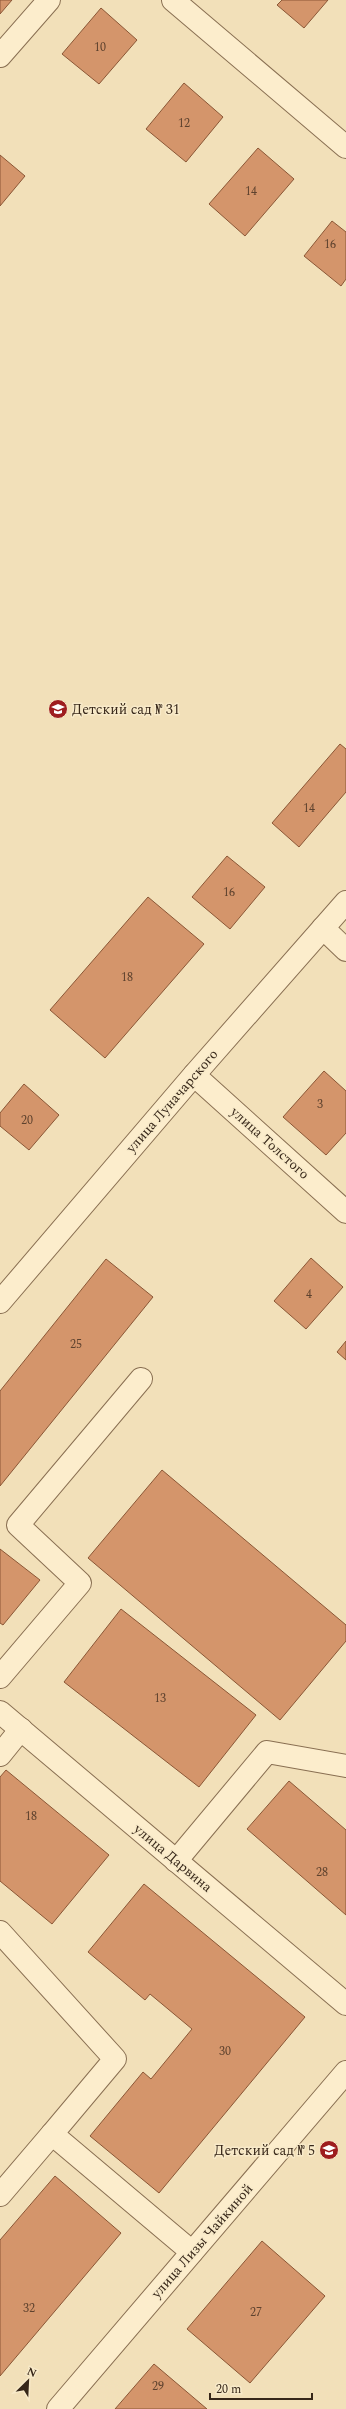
<svg xmlns="http://www.w3.org/2000/svg" width="346" height="2409" font-family="Spectral,serif">
<style>
.building{fill:#d4956b;stroke:#8b5736}
.lines{fill:none;stroke-linecap:round;stroke-linejoin:round}
.minor-casing{stroke:#896f52;stroke-width:24}
.minor{stroke:#fcedcc;stroke-width:22}
.labels{text-anchor:middle;dominant-baseline:central;stroke-width:3;stroke-linejoin:round;paint-order:stroke}
.number-label{font-size:12px;fill:#5e422e}
.poi-label{font-size:14px;fill:#372719;stroke:#f8eac9;text-anchor:start}
.street-label{font-size:14px;fill:#372719;stroke:#f8eac9}
</style>
<rect width="100%" height="100%" fill="#f2e0b9"/>
<!-- building -->
<g class="building">
<polygon points="0,0 12,0 0,14"/>
<polygon points="282,0 328,0 304,28 277,5"/>
<polygon points="101,8 137,40 99,84 62,54"/>
<polygon points="184,83 223,117 186,162 146,129"/>
<polygon points="258,148 294,179 245,236 209,204"/>
<polygon points="0,155 25,176 0,206"/>
<polygon points="332,221 346,232 346,279 341,286 304,256"/>
<polygon points="340,744 346,749 346,792 299,847 272,823"/>
<polygon points="227,856 265,887 230,929 192,897"/>
<polygon points="148,897 204,944 105,1058 50,1010"/>
<polygon points="324,1071 346,1091 346,1133 326,1155 283,1117"/>
<polygon points="24,1084 59,1115 29,1150 0,1126 0,1113"/>
<polygon points="311,1258 343,1287 306,1329 274,1301"/>
<polygon points="106,1259 153,1297 0,1486 0,1391"/>
<polygon points="346,1341 346,1360 337,1352"/>
<polygon points="162,1470 346,1625 346,1641 280,1720 88,1558"/>
<polygon points="0,1549 40,1580 3,1625 0,1623"/>
<polygon points="121,1609 256,1715 199,1787 64,1682"/>
<polygon points="6,1770 109,1855 52,1924 0,1881 0,1777"/>
<polygon points="289,1781 346,1830 346,1915 247,1829"/>
<polygon points="144,1884 305,2017 159,2193 90,2136 143,2072 151,2079 192,2029 150,1994 145,2000 88,1952"/>
<polygon points="55,2176 121,2233 0,2376 0,2240"/>
<polygon points="262,2241 325,2296 250,2383 187,2329"/>
<polygon points="154,2364 207,2409 115,2409"/>
</g>
<g class="lines">
<!-- minor casing -->
<g class="minor-casing">
<g id="minor">
<polyline points="173,0 346,147"/>
<polyline points="0,56 49,0"/>
<polyline points="323,928 346,950"/>
<polyline points="194,1075 346,1212"/>
<polyline points="0,1302 194,1075 346,902"/>
<polyline points="0,1677 80,1583 18,1525 141,1379"/>
<polyline points="0,1712 346,2004"/>
<polyline points="0,1755 21,1729"/>
<polyline points="176,1861 267,1752 346,1766"/>
<polyline points="0,1932 115,2059 52,2134 192,2252"/>
<polyline points="0,2195 52,2134"/>
<polyline points="58,2409 346,2072"/>
</g>
</g>
<!-- minor -->
<use href="#minor" class="minor"/>
</g>
<!-- icons -->
<defs>
<g id="school-disc" transform="scale(1)"><circle r="9.5" fill="#9e1d1f" stroke="#f8eac9"/><path d="M0-5L7-2L0 1L-7-2ZM-4 1L0 2.5L4 1V4Q0 6-4 4Z" fill="#fff"/></g>
</defs>
<g fill-rule="evenodd">
<use href="#school-disc" x="58" y="709"/>
<use href="#school-disc" x="329" y="2150"/>
</g>
<g class="labels">
<!-- number labels -->
<g class="number-label">
<text x="100" y="47">10</text>
<text x="184" y="123">12</text>
<text x="251" y="191">14</text>
<text x="330" y="244">16</text>
<text x="309" y="808">14</text>
<text x="229" y="892">16</text>
<text x="127" y="977">18</text>
<text x="320" y="1104">3</text>
<text x="27" y="1120">20</text>
<text x="309" y="1294">4</text>
<text x="76" y="1344">25</text>
<text x="160" y="1698">13</text>
<text x="31" y="1816">18</text>
<text x="322" y="1872">28</text>
<text x="225" y="2051">30</text>
<text x="29" y="2308">32</text>
<text x="256" y="2312">27</text>
<text x="158" y="2386">29</text>
</g>
<!-- poi labels -->
<g class="poi-label">
<text x="72" y="709">Детский сад № 31</text>
<text x="315" y="2150" text-anchor="end">Детский сад № 5</text>
</g>
<!-- street labels -->
<g class="street-label">
<text transform="translate(172 1101) rotate(-49)">улица Луначарского</text>
<text transform="translate(270 1143) rotate(42)">улица Толстого</text>
<text transform="translate(173 1858) rotate(40)">улица Дарвина</text>
<text transform="translate(202 2241) rotate(-49)">улица Лизы Чайкиной</text>
</g>
</g>
<!-- north arrow -->
<g transform="translate(28 2381) rotate(24)" stroke="#f8eac9" stroke-width="3" paint-order="stroke">
<path d="M0-3L7 15L0 10L-7 15Z" fill="#372719"/>
<text y="-6" font-size="11" font-weight="bold" text-anchor="middle" fill="#372719">N</text>
</g>
<!-- scale -->
<path d="M210 2393v6h102v-6" fill="none" stroke="#372719" stroke-width="2"/>
<text x="216" y="2393" font-size="12" fill="#372719" stroke="#f8eac9" stroke-width="3" paint-order="stroke">20 m</text>
</svg>
